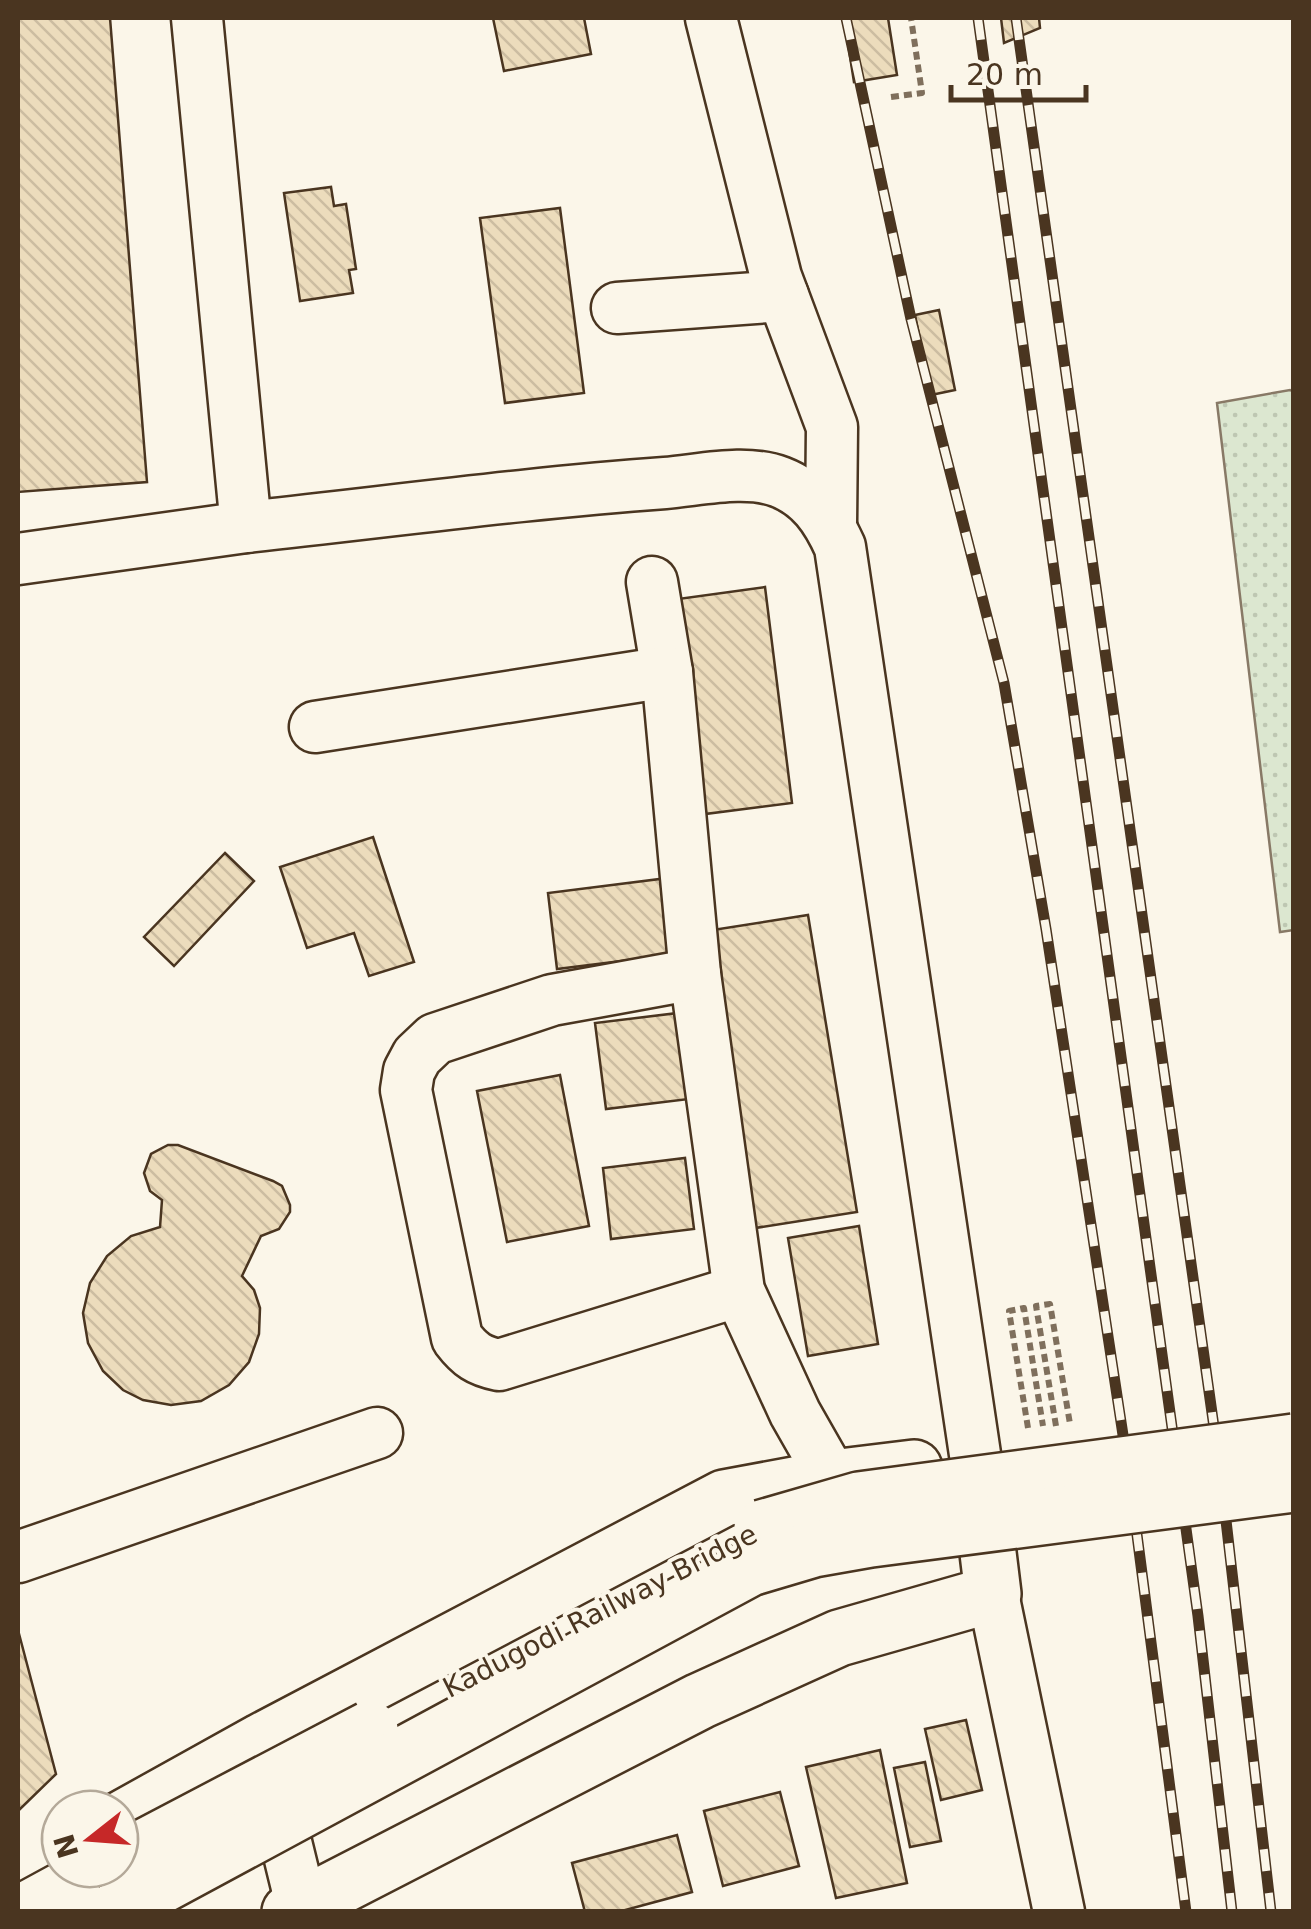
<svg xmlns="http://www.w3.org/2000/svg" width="1311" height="1929" font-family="'DejaVu Sans',sans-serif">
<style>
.park{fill:url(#park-dots);stroke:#887966;stroke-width:2.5}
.building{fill:url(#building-back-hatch);stroke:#4a3520;stroke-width:2.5}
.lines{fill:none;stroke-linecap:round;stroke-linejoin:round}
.minor-casing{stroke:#4a3520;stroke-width:55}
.major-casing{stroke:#4a3520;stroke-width:60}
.path{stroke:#7f6f5c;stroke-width:6;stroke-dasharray:8 5;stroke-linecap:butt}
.minor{stroke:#fbf6e9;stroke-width:50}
.major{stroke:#fbf6e9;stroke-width:55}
.rail-casing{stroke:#4a3520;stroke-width:11}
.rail{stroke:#fbf6e9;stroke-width:8;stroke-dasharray:22;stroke-linecap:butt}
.major-bridge-casing{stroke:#4a3520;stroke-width:60;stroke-linecap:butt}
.major-bridge{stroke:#fbf6e9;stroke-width:55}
.labels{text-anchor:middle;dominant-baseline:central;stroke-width:8;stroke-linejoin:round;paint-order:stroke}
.street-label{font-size:28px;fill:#4a3520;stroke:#fbf6e9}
</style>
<defs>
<pattern id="park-dots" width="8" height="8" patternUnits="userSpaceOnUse" patternTransform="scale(2.5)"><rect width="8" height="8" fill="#dce7d0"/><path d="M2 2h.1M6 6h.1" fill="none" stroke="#bec7b2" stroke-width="1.8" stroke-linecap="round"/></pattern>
<pattern id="building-back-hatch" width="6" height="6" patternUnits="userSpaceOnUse" patternTransform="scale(2.5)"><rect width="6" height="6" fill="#ecdcbc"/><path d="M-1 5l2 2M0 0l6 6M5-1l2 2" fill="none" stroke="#ccbda1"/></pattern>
</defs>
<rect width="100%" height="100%" fill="#fbf6e9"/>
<!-- park -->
<polygon class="park" points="1290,390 1294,392 1294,930 1280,932 1217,403"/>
<!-- building -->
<g class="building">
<polygon points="18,18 110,18 147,482 18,492"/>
<polygon points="493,18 584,18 591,54 504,71"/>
<polygon points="844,18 888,18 897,75 854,82"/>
<polygon points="1001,18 1039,18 1040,28 1004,43"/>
<polygon points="331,187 334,206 346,204 356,269 349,270 353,293 300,301 284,193"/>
<polygon points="560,208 584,393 505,403 480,218"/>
<polygon points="939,310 955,390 931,395 915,315"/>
<polygon points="765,587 792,803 705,814 678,599"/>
<polygon points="373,837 414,962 369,976 354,933 307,948 280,867"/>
<polygon points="225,853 254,881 174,966 144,937"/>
<polygon points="660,879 670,955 557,969 548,893"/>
<polygon points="808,915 857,1212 749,1229 700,932"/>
<polygon points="678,1013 689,1099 606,1109 595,1023"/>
<polygon points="560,1075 589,1226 507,1242 477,1091"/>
<polygon points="168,1145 178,1145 273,1181 282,1186 290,1205 290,1212 279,1229 261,1236 242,1276 254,1290 260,1308 259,1334 249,1362 229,1385 201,1401 171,1405 143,1400 123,1390 103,1371 88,1343 83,1313 90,1283 107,1256 131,1236 160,1227 162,1200 150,1191 144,1173 151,1154"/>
<polygon points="685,1158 694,1229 611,1239 603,1168"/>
<polygon points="859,1226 878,1344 808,1356 788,1238"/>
<polygon points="18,1630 56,1774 18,1811"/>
<polygon points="966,1720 982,1790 941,1800 925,1729"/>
<polygon points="880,1750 907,1883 836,1898 806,1767"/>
<polygon points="925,1762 941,1841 910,1847 894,1768"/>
<polygon points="780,1792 799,1866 723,1886 704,1811"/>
<polygon points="677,1835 692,1892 618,1912 585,1912 572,1863"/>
</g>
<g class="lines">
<!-- minor casing -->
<g class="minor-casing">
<g id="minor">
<path d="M 197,18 L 246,527 C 386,512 526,493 665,483 C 701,480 746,469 780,482 C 811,494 827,518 840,547 L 976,1461"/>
<polyline points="711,18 776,277 832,427 831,525"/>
<polyline points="617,308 783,296"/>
<polyline points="18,559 246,527"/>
<polyline points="652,582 667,672 695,974 739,1291 795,1413 832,1478"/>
<polyline points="315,727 667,672"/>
<path d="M 695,974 L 552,1000 L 435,1039 L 417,1056 L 409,1071 L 406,1090 L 457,1338 C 470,1355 479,1361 499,1365 L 739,1291"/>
<polyline points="18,1557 377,1433"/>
<polyline points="993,1594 1059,1912"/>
<polyline points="272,1785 303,1912"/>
</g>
</g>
<!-- major casing -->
<g class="major-casing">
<g id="major">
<polyline points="120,1820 262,1741 724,1498 832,1478 914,1468"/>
<polyline points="23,1912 102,1869"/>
<polyline points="290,1912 700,1701 839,1638 993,1594 979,1479"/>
</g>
</g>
<!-- path -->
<g class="path">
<polyline points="891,97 922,93 911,18"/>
<polyline points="1056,1426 1036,1306 1050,1304 1070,1424"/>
<polyline points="1028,1428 1009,1311 1024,1308 1043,1426"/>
</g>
<!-- minor -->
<use href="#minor" class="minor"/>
<!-- major -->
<use href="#major" class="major"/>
<!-- rail casing -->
<g class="rail-casing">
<g id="rail">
<polyline points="846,18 911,319 1004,683 1046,929 1130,1481 1186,1912"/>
<polyline points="978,18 1198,1616 1232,1912"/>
<polyline points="1016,18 1221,1477 1271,1912"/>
</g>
</g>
<!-- rail -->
<use href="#rail" class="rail"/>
<!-- major-bridge casing -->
<g class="major-bridge-casing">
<g id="major-bridge">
<polyline points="762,1528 859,1500 1294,1442"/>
<polyline points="120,1860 370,1729"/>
<polyline points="112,1912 750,1568 814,1549 871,1539 1294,1484"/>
</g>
</g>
<!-- major-bridge -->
<use href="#major-bridge" class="major-bridge"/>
</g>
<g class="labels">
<!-- street labels -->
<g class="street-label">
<text transform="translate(600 1611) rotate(-27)">Kadugodi Railway Bridge</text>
</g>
</g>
<!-- border -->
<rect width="1311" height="1929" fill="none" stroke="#4a3520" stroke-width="40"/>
<!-- north arrow -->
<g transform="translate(90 1839) rotate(253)"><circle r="48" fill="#fbf6e9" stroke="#b4a999" stroke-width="2.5"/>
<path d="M0-8L18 38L0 25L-18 38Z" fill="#c62828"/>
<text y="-15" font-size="28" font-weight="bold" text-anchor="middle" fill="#4a3520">N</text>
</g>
<!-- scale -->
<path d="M951 85v15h135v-15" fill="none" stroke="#4a3520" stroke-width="5"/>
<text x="966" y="85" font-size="30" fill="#4a3520" stroke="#fbf6e9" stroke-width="8" paint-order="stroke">20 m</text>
</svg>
